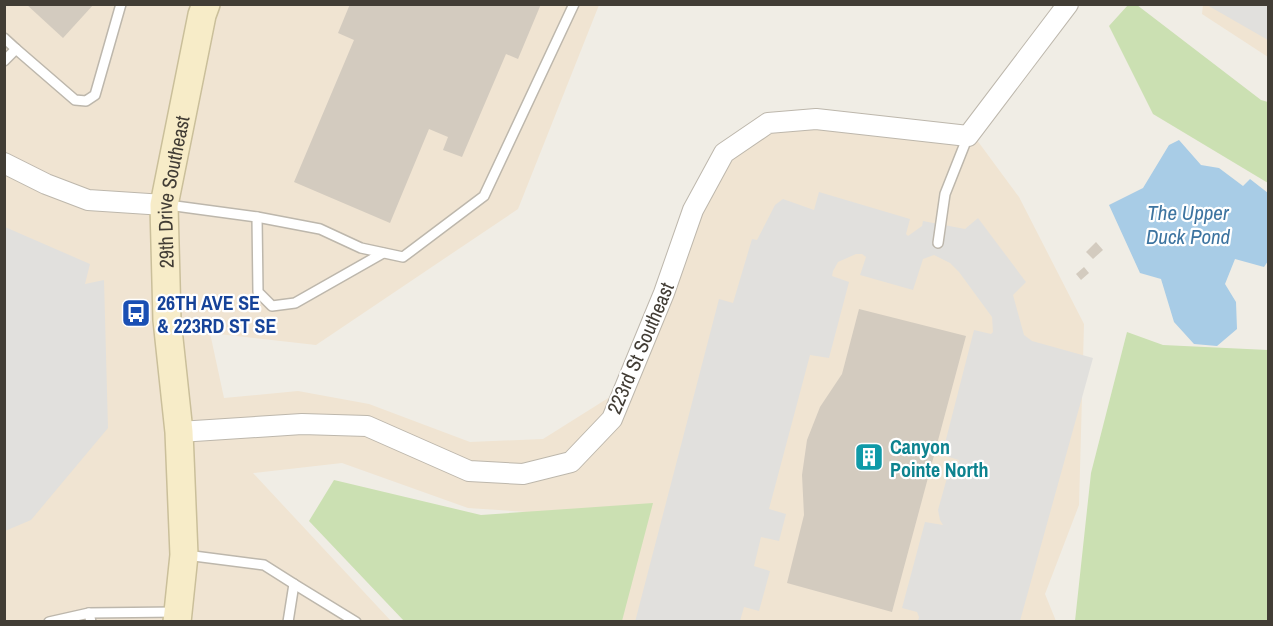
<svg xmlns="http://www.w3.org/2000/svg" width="1273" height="626" font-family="'Archivo Narrow',sans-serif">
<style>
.commercial{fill:#f0e4d2}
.green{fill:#cbe0b2}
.parking{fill:#e1e0dd}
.water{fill:#a8cce6}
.building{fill:#d3cbbf}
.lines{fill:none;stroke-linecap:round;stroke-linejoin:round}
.lane-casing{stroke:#bdb7ac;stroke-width:12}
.street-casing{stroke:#bdb7ac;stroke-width:22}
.secondary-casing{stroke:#cabf9a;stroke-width:30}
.lane{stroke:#fff;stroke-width:9}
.street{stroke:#fff;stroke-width:20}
.secondary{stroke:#f7ecc8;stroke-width:27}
.labels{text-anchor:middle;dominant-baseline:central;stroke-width:4.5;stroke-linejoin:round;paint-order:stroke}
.street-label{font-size:20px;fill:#423d35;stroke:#fff}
.transit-label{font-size:20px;font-weight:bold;fill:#164399;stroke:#fff;text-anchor:start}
.culture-label{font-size:20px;font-weight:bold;fill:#0d838f;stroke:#fff;text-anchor:start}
.water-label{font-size:21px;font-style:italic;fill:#3d74a0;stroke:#fff}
</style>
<rect width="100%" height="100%" fill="#f0ede5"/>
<!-- commercial -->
<g class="commercial">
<polygon points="4,5 599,5 518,209 316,345 210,333 224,398 298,391 369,404 470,442 543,439 613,395 722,153 769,125 971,132 1019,197 1084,324 1079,505 1045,594 1056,621 612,621 646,520 468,508 342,463 253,473 391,621 5,621"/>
<polygon points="1203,5 1268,5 1268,57 1202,14"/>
</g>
<!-- green -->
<g class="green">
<polygon points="1128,5 1137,5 1261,100 1268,102 1268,183 1153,114 1109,26"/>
<polygon points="1127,332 1163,345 1268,350 1268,621 1075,621 1091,473"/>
<polygon points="334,480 481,515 653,503 622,621 404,621 309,521"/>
</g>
<!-- parking -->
<g class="parking">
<polygon points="1207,5 1268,5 1268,40"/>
<polygon points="819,192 910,219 906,234 908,236 922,226 923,221 965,229 978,218 1026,282 1013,295 1024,335 1032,341 1093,358 1020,621 918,621 919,617 917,612 902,608 925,522 943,525 940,520 938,510 950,467 959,462 959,460 942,455 974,330 991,334 993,332 992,317 959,272 950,263 934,255 923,259 913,290 860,275 866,257 862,254 856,254 838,262 833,271 832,276 849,282 829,358 810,355 769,509 786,514 779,541 761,537 754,566 770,571 759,611 744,607 740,621 635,622 719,299 733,303 752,239 757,240 775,205 783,199 814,210"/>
<polygon points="5,227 90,264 85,284 104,280 108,428 31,520 5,531"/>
</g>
<!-- water -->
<polygon class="water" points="1179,140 1201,165 1219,168 1243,186 1250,179 1268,193 1268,261 1264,267 1235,259 1225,284 1236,302 1237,329 1217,346 1194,344 1174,322 1161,279 1140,273 1109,205 1143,188 1169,145"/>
<!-- building -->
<g class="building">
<polygon points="26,4 94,4 63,38"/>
<polygon points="350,4 541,4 518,59 506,54 462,157 443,150 448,137 429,129 390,223 294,182 354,40 338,33"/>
<polygon points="1096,242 1103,250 1093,259 1086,252"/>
<polygon points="1084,267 1089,273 1081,280 1076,274"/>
<polygon points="859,309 966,336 892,612 787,583 804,515 802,475 807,440 820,407 842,374"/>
</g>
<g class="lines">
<!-- lane casing -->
<g class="lane-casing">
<g id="lane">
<polyline points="4,38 16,49"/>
<polyline points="4,61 16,49 75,100 86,101 95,95 121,4"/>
<polyline points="168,205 257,217 320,229 361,248 403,257 484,196 574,4"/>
<polyline points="257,217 258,292 272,306 295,303 383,253"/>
<polyline points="938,243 945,194 968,136"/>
<polyline points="186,555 264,565 294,584 288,622"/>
<polyline points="294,584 356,622"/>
<polyline points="89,613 177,612"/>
<polyline points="49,622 89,613 91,622"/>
</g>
</g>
<!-- street casing -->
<g class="street-casing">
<g id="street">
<polyline points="4,163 46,184 88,200 164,205"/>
<polyline points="179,432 302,424 367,426 469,471 523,474 571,462 612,419 664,293 693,210 724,153 768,123 816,119 968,136 1068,4"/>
</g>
</g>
<!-- secondary casing -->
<g class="secondary-casing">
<g id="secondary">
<path id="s1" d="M 177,622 L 184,555 L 179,432 L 167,320 L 164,205 L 202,15 L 206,4"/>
</g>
</g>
<!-- lane -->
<use href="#lane" class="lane"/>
<!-- street -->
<use href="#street" class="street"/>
<!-- secondary -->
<use href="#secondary" class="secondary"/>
</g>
<!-- icons -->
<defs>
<g id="bus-square" transform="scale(1.5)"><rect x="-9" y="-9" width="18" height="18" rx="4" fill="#1a4fb4" stroke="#fff"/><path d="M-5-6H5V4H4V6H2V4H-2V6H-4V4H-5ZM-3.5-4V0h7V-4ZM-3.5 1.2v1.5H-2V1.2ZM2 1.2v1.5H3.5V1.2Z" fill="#fff"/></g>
<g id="building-square" transform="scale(1.5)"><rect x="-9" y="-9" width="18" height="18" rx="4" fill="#0f9aa8" stroke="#fff"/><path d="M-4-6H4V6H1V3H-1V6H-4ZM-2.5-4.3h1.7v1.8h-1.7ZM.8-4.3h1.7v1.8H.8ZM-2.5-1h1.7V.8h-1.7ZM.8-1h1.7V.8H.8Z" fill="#fff"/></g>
</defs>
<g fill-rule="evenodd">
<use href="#bus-square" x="136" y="313"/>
<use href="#building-square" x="869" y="457"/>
</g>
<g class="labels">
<!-- street labels -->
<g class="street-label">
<text stroke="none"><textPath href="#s1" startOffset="432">29th Drive Southeast</textPath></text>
<text transform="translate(640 348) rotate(-67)">223rd St Southeast</text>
</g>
<!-- transit labels -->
<g class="transit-label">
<text x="157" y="302">26TH AVE SE<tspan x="157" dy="23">&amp; 223RD ST SE</tspan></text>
</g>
<!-- culture labels -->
<g class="culture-label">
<text x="890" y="446">Canyon<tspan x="890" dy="23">Pointe North</tspan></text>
</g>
<!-- water labels -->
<g class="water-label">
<text x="1188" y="212">The Upper<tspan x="1188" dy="24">Duck Pond</tspan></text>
</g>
</g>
<!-- border -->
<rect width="1273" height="626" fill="none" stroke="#423d35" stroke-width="12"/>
</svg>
